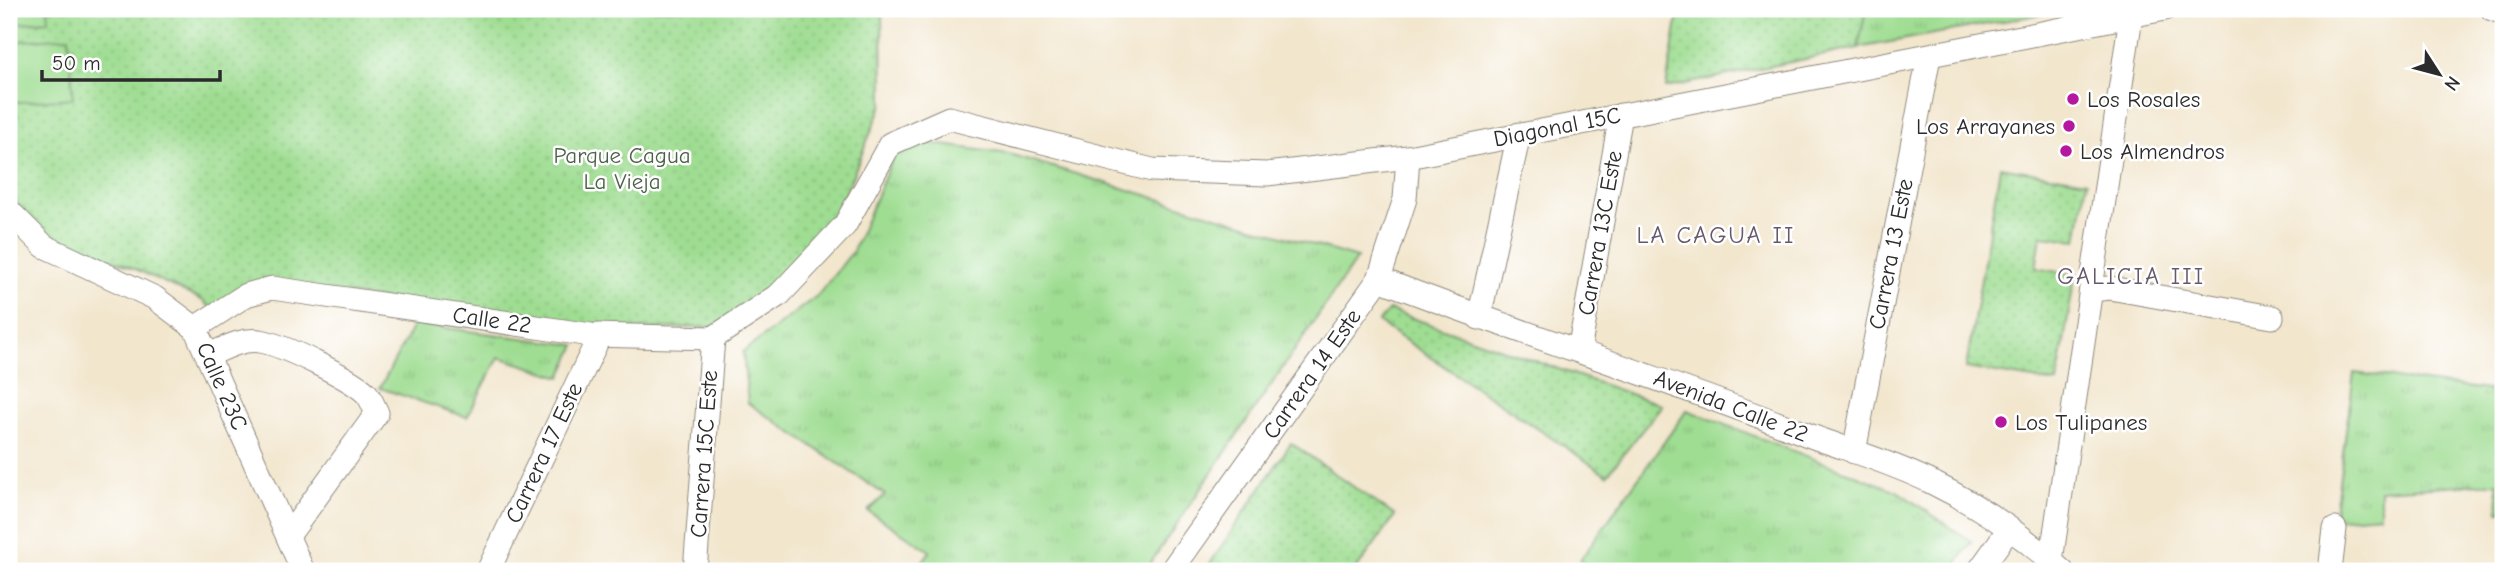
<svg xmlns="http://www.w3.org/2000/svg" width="2512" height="580" font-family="'Comic Neue',sans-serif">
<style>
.grass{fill:url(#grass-tufts);stroke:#65845e;stroke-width:2}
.park{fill:url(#park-dots);stroke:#65845e;stroke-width:2}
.pitch{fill:#9fdd92;stroke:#65845e;stroke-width:2}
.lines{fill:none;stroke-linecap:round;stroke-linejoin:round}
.minor-casing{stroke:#8e887c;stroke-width:25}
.minor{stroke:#fff;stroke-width:23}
.poi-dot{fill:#b5179e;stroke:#fff;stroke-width:2.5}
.labels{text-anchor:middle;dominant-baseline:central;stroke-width:5;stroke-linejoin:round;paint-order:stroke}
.poi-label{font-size:23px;fill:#2b2b2b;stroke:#fff;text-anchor:start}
.street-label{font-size:23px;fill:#2b2b2b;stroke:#fff}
.park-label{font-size:23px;fill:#4e604a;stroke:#fff}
.neighbourhood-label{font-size:24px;letter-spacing:2px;fill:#65586a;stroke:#fff}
</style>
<defs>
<pattern id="grass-tufts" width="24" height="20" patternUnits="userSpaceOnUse" patternTransform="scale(1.75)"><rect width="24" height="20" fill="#9fdd92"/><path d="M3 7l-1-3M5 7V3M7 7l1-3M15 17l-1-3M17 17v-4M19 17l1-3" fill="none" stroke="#89be7e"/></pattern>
<pattern id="park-dots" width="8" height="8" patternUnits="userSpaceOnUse" patternTransform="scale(1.75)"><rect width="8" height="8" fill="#9fdd92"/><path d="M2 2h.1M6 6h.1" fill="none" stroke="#89be7e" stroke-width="1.8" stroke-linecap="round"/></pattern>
</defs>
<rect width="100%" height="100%" fill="#fff"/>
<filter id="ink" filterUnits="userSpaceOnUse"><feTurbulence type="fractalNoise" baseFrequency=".0143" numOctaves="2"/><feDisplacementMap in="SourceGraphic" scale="14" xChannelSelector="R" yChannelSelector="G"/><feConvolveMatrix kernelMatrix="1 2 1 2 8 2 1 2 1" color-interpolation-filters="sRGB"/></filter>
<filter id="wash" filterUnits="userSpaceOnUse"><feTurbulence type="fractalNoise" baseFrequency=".00686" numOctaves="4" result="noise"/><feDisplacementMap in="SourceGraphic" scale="28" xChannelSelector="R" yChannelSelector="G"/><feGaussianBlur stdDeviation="1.57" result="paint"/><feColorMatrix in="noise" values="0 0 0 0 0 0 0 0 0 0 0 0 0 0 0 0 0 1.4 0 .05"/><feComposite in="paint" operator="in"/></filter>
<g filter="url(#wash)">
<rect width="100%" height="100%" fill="#f2e6cd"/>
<!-- grass -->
<g class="grass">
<polygon points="1866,9 2069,9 1858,48"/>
<polygon points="928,143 1009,154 1357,258 1145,571 916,571 930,551 868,511 885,495 748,403 743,352 818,295 853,251 894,155"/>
<polygon points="414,324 415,324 576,345 561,377 499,357 467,417 380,388"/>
<polygon points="2354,373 2503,392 2503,511 2499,511 2497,483 2380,490 2380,515 2334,519"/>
<polygon points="1687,410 1897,491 1972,542 1951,571 1594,571 1580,560"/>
</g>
<!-- park -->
<g class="park">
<polygon points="9,9 882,9 883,103 832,225 767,294 715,327 592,330 273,283 211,308 202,300 131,267 50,235 9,197"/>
<polygon points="1679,9 1866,9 1858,48 1666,88"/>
<polygon points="2000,167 2087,181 2077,240 2041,236 2036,268 2075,275 2057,383 1966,368"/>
<polygon points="1389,310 1662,405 1607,475 1378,322"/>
<polygon points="1291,443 1395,516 1355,571 1205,571"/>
</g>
<!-- pitch -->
<g class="pitch">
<polygon points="9,9 48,9 49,21 9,24"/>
<polygon points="69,37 73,98 9,103 9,42"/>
</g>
</g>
<g filter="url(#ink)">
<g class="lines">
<!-- minor casing -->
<g class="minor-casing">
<g id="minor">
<polyline points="2492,9 2503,13"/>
<polyline points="9,211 44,246 155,298 195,328 303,571"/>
<path d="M 1379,279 C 1519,333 1663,378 1803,433 C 1845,449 1891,462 1931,482 C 1978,505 2024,536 2062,571"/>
<polyline points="2091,290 2110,288 2272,317"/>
<polyline points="1479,318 1519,134"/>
<polyline points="195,328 246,295 272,288 591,335 713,338"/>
<polyline points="713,338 780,294 845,225 890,144 949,118 1152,170 1267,174 1408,157 2165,9"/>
<polyline points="1579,351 1621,115"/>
<path d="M 209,355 C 225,348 242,338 260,341 C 281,344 353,379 367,394 C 371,399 374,407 377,413 L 288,536"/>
<polyline points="1854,452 1929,56"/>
<polyline points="2051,561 2131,16"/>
<polyline points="488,571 600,335"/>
<polyline points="695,571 713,338"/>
<polyline points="1171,571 1379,279 1405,199 1408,157"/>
<polyline points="1979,571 2009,529"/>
<polyline points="2330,571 2335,529"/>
</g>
</g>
<!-- minor -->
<use href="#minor" class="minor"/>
</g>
</g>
<!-- markers -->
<g class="poi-dot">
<circle cx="2073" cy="99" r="7"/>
<circle cx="2069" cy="126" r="7"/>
<circle cx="2066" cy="151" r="7"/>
<circle cx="2001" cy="422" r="7"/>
</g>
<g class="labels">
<!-- poi labels -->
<g class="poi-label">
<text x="2087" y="99">Los Rosales</text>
<text x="2055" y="126" text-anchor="end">Los Arrayanes</text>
<text x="2080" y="151">Los Almendros</text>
<text x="2015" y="422">Los Tulipanes</text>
</g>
<!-- street labels -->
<g class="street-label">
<text transform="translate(1557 127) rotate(-11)">Diagonal 15C</text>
<text transform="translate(1600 233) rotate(-80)">Carrera 13C Este</text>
<text transform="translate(1891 254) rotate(-79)">Carrera 13 Este</text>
<text transform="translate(492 320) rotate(8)">Calle 22</text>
<text transform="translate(1312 374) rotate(-55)">Carrera 14 Este</text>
<text transform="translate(222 386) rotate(66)">Calle 23C</text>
<text transform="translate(1731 406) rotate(21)">Avenida Calle 22</text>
<text transform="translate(544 453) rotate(-65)">Carrera 17 Este</text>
<text transform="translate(704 454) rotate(-86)">Carrera 15C Este</text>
</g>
<!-- park labels -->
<g class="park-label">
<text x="622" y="155">Parque Cagua<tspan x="622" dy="26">La Vieja</tspan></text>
</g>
<!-- neighbourhood labels -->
<g class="neighbourhood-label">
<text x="1716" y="235">LA CAGUA II</text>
<text x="2131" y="276">GALICIA III</text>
</g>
</g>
<!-- margin -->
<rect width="2512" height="580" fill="none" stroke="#fff" stroke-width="35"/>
<!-- north arrow -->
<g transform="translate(2439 74) rotate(126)" stroke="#ffffff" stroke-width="5" paint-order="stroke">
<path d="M0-5L12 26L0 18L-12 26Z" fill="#2b2b2b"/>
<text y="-10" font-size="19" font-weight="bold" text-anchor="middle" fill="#2b2b2b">N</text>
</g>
<!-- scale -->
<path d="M42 70v10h178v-10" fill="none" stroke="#2b2b2b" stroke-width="3.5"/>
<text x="52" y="70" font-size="21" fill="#2b2b2b" stroke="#ffffff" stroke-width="5" paint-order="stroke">50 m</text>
</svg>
